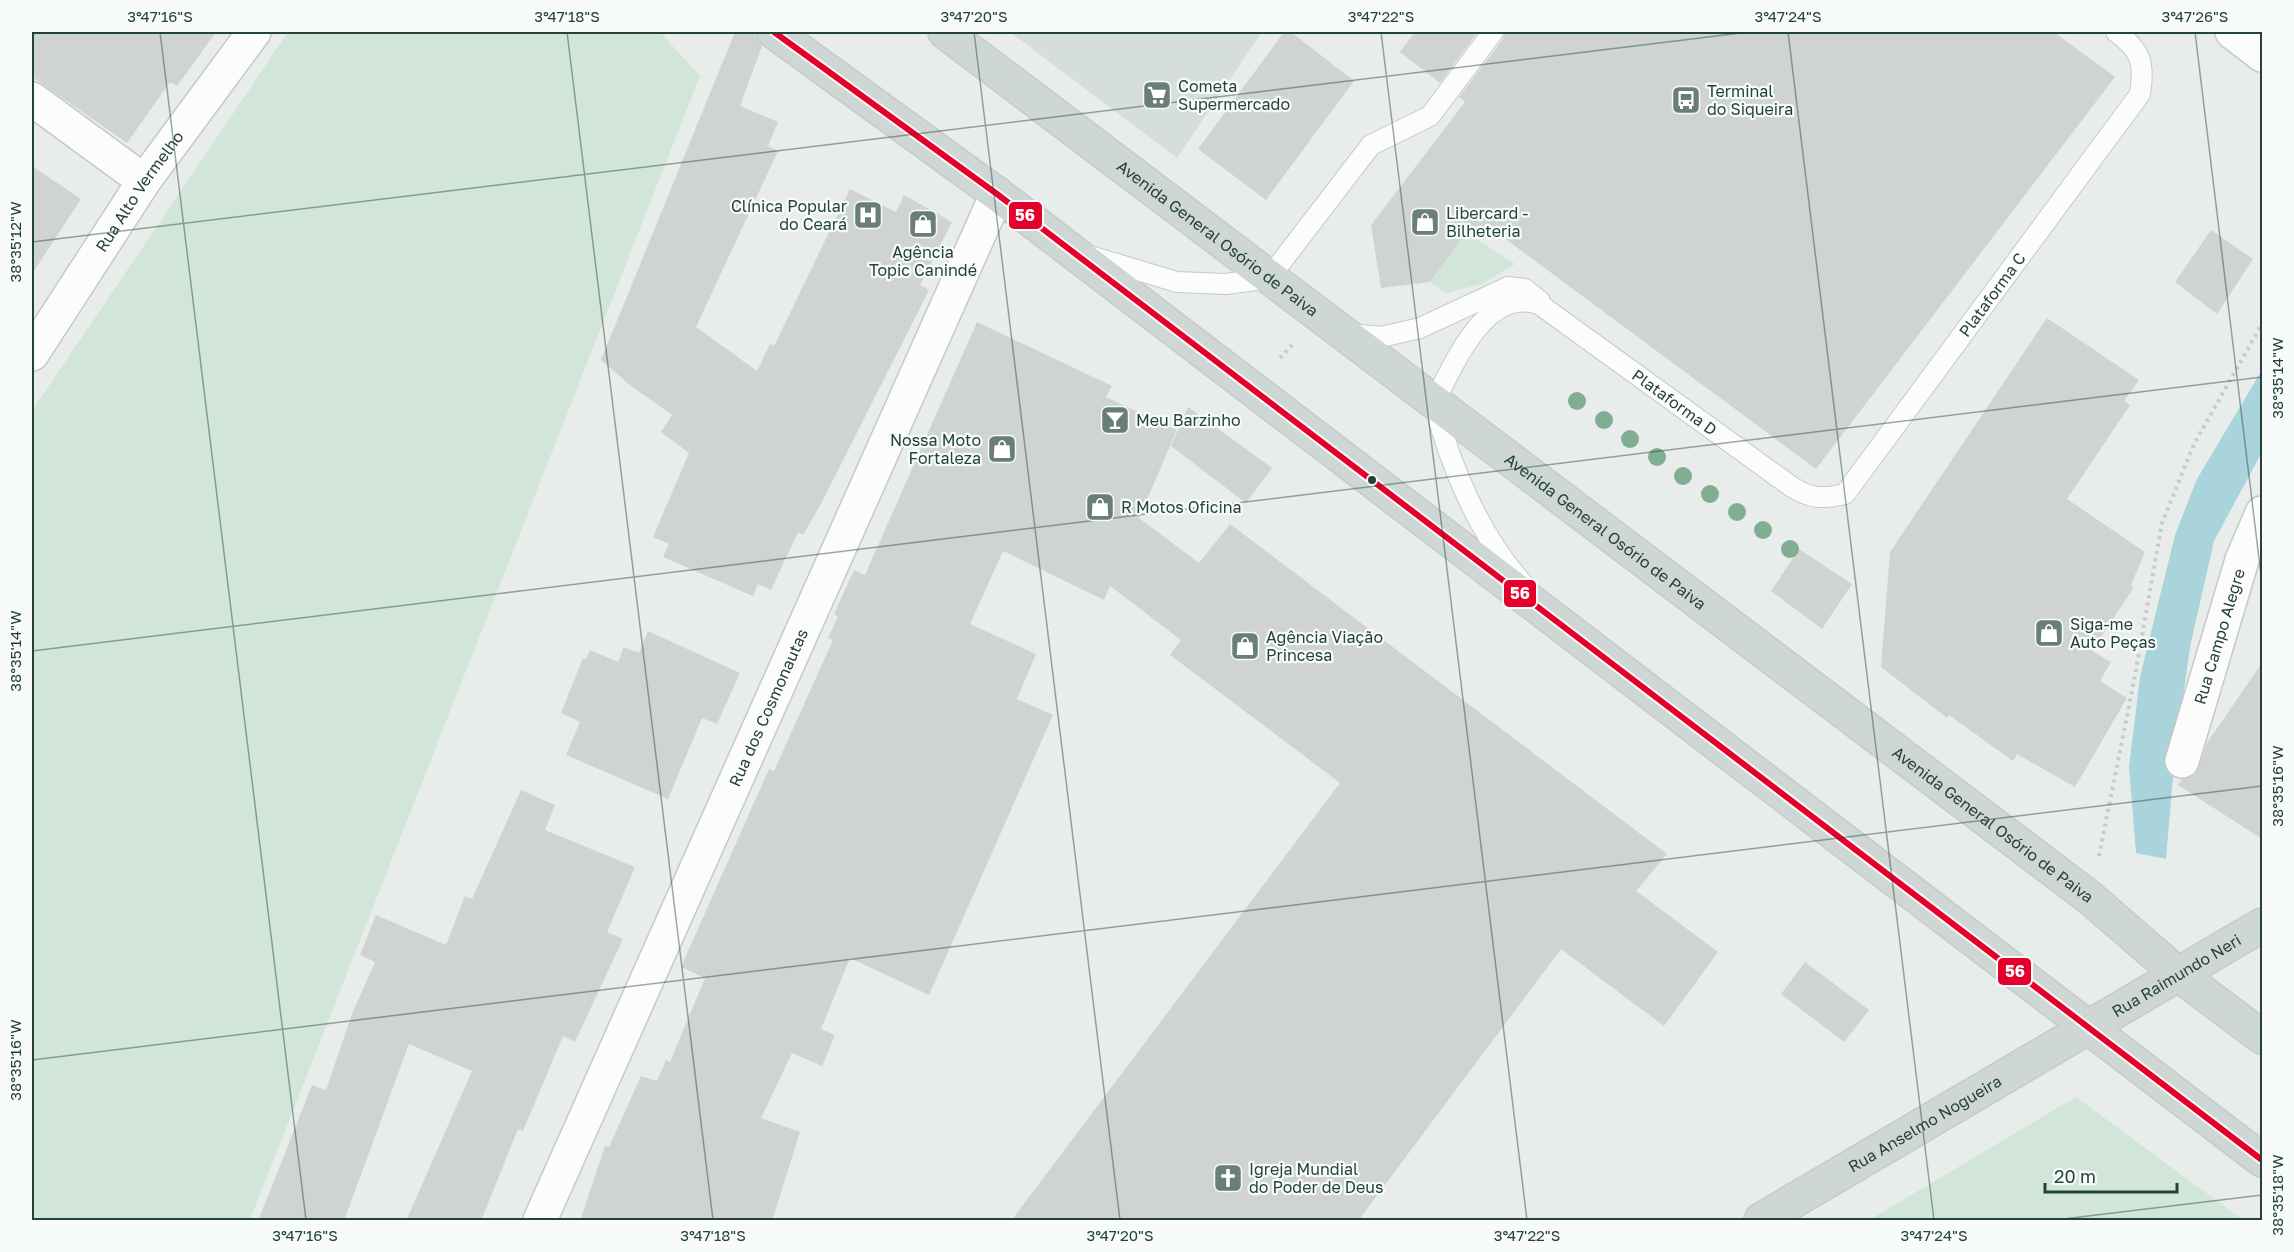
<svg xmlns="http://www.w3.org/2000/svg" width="2294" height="1252" font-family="'Golos Text',sans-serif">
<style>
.built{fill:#d6dedb}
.green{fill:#d1e6d8}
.water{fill:#a9d4db}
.building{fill:#cfd4d2}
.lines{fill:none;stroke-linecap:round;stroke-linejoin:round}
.lane-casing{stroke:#c5cac8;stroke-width:22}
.street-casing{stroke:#c5cac8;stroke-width:36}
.primary-casing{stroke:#c3ccc9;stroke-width:36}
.path{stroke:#c3ccca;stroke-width:4;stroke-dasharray:3 4.5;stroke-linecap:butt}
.lane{stroke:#fcfcfc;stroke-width:20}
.street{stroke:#fcfcfc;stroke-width:33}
.primary{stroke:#cfd7d5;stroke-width:33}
.bus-1-casing{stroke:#f7fbf9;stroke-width:10}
.bus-1{stroke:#e4002b;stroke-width:6}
.tree{fill:#81ae93}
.ticks{fill:none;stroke:#24423a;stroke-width:1.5;stroke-opacity:0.45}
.bus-dot{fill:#24423a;stroke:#f7fbf9;stroke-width:2}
.labels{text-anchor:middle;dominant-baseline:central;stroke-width:4.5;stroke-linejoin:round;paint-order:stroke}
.poi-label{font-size:16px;fill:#24423a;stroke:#f7fbf9;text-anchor:start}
.street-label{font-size:16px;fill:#24423a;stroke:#f7fbf9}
.line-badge{stroke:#f7fbf9;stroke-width:2}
.badge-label{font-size:16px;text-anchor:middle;font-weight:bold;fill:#fff}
.neatline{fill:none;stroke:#24423a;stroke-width:2}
.ticks-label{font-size:15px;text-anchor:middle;fill:#24423a}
</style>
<rect width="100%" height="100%" fill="#e8edeb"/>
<!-- built -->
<polygon class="built" points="1010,32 1262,32 1177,158"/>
<!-- green -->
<g class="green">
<polygon points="288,32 660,32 700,76 250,1220 32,1220 32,411"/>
<polygon points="1463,237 1473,237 1515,264 1482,284 1446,293 1430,282"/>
<polygon points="2076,1097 2243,1220 1869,1220"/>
</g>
<!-- water -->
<polygon class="water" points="2262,370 2262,452 2214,541 2190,647 2175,754 2166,859 2136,853 2129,767 2140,677 2175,535 2197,479"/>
<!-- building -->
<g class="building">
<polygon points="32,32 216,32 177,86 170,82 127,143 32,77"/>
<polygon points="735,32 756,32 762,46 740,106 778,122 768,146 778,151 696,327 757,371 770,344 774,346 850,189 896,212 904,195 952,222 920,285 929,290 822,502 803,535 798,532 771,590 758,584 753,596 663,557 669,544 653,537 689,453 661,432 672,415 631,386 601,360"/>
<polygon points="1284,32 1291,32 1354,81 1266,200 1198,149"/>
<polygon points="1415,32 1478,32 1440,83 1400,52"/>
<polygon points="1505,32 2054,32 2115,77 1816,469 1504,238 1463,237 1430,282 1381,288 1371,225 1465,102 1459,97 1503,39"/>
<polygon points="32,166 81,199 32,274"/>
<polygon points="2211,230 2253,259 2217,314 2175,282"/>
<polygon points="2047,318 2139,380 2124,401 2130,405 2067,499 2145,552 2131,585 2134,587 2092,651 2111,662 2100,681 2127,698 2075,787 2017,754 2013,761 1949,715 1947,718 1881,667 1890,552"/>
<polygon points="977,322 1112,386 1106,397 1177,430 1139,518 1199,563 1230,524 1667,854 1636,891 1718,952 1664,1026 1561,949 1358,1221 1011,1221 1340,783 1170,655 1181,640 1110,586 1104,600 1003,551 970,624 1036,654 1017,699 1053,715 929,995 850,958 821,1029 835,1035 822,1066 792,1053 761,1118 800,1132 772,1221 580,1221 605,1146 609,1147 641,1076 657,1081 666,1060 670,1062 705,978 681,967 769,769 774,771 833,640 828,638 838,617 834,614 854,570 865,575"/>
<polygon points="1188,407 1272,468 1246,503 1171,446"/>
<polygon points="1799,549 1852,584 1822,629 1771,591"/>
<polygon points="648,631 740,673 717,724 702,718 668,799 566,755 580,722 561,713 583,658 586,659 590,650 618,662 624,647 639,653"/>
<polygon points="2262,663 2262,839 2178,785 2182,779 2195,774 2207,743"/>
<polygon points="521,790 555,805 545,830 635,867 607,932 623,939 575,1042 563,1036 523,1131 518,1129 481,1221 406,1221 472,1071 409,1044 344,1221 258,1221 312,1085 326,1090 352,1014 375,962 360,955 376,915 446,945 465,896 472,899"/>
<polygon points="1805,962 1869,1010 1844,1042 1781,994"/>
</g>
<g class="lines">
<!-- lane casing -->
<g class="lane-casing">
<g id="lane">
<polyline points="1090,256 1177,282 1226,284 1269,278 1371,145 1430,116 1493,32"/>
<polyline points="1350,334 1381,337 1420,328 1508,287 1525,289 1540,301"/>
<path id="s1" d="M 1524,585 C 1479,535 1450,466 1434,402 C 1454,365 1485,286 1539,304 L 1792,487 C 1811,499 1823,499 1845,494 L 2140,94 C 2145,63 2141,50 2116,32"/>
</g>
</g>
<!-- street casing -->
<g class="street-casing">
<g id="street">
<polyline points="2232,32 2262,55"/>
<polyline points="32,99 144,181"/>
<path id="s2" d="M 32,354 L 144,181 L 254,32"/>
<path id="s3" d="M 2182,761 L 2242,560 L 2262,513"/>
<path id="s4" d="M 540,1220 L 997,194"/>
</g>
</g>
<!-- primary casing -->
<g class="primary-casing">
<g id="primary">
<polyline points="774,32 997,194 2262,1160"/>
<path id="s5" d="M 945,32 L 2089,897 L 2178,974 L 2262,1037"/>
<path id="s6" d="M 1761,1220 L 2262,925"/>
</g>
</g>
<!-- path -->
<g class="path">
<polyline points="1280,358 1292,345"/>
<polyline points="2099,856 2134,681 2162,523 2194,444 2262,324"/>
</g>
<!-- lane -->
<use href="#lane" class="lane"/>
<!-- street -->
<use href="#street" class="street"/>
<!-- primary -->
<use href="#primary" class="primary"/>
<!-- bus-1 casing -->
<g class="bus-1-casing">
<polyline id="bus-1" points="774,32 997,194 2262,1160"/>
</g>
<!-- bus-1 -->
<use href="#bus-1" class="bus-1"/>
</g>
<!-- trees -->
<g class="tree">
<circle cx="1577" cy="401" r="9"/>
<circle cx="1604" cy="420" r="9"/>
<circle cx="1630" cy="439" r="9"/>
<circle cx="1657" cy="457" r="9"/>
<circle cx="1683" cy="476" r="9"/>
<circle cx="1710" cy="494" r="9"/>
<circle cx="1737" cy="512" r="9"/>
<circle cx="1763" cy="530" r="9"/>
<circle cx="1790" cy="549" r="9"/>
</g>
<!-- ticks -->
<path class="ticks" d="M 160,32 L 306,1220M 567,32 L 713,1220M 974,32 L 1120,1220M 1381,32 L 1527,1220M 1788,32 L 1934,1220M 2195,32 L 2262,583M 32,242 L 1749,32M 32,651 L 2262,377M 32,1060 L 2262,786M 2055,1220 L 2262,1195"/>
<!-- icons -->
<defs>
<g id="supermarket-square" transform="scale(1.5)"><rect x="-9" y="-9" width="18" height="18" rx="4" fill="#697e78" stroke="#f7fbf9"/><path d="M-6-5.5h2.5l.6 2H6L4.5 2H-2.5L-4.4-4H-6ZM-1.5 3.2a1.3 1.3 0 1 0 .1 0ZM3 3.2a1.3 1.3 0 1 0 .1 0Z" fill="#fff"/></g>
<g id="bus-square" transform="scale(1.5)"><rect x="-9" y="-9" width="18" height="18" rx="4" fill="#697e78" stroke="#f7fbf9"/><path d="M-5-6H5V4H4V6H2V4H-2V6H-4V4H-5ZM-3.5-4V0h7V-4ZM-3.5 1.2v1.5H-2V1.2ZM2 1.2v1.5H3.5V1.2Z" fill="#fff"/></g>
<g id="hospital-square" transform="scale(1.5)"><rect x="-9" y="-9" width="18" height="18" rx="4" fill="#697e78" stroke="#f7fbf9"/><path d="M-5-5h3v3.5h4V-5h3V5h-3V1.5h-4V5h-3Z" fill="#fff"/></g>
<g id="shop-square" transform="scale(1.5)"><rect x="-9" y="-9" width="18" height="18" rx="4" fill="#697e78" stroke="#f7fbf9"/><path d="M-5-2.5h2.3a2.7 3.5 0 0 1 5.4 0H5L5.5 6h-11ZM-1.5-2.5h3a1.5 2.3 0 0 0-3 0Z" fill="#fff"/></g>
<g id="bar-square" transform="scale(1.5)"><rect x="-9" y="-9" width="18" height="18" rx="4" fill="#697e78" stroke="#f7fbf9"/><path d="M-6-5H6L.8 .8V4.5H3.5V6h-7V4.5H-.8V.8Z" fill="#fff"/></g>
<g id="church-square" transform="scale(1.5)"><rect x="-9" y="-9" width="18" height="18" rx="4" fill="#697e78" stroke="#f7fbf9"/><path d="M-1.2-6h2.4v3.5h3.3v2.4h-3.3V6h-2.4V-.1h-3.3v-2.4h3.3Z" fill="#fff"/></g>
</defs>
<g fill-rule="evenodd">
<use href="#supermarket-square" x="1157" y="95"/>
<use href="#bus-square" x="1686" y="100"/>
<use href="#hospital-square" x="868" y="215"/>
<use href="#shop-square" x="1425" y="222"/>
<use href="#shop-square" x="923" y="224"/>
<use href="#bar-square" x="1115" y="420"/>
<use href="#shop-square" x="1002" y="449"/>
<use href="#shop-square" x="1100" y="507"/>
<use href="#shop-square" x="2049" y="633"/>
<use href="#shop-square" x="1245" y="646"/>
<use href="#church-square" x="1228" y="1178"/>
</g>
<!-- markers -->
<circle class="bus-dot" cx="1372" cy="480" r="5"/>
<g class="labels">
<!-- poi labels -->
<g class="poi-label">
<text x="1178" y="86">Cometa<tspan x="1178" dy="18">Supermercado</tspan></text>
<text x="1707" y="91">Terminal<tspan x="1707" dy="18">do Siqueira</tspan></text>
<text x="847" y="206" text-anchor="end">Clínica Popular<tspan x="847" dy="18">do Ceará</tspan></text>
<text x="1446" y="213">Libercard -<tspan x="1446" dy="18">Bilheteria</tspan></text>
<text x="923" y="252" text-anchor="middle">Agência<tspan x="923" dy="18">Topic Canindé</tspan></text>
<text x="1136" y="420">Meu Barzinho</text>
<text x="981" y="440" text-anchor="end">Nossa Moto<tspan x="981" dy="18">Fortaleza</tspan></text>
<text x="1121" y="507">R Motos Oficina</text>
<text x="2070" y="624">Siga-me<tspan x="2070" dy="18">Auto Peças</tspan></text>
<text x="1266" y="637">Agência Viação<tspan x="1266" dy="18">Princesa</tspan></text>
<text x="1249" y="1169">Igreja Mundial<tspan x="1249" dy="18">do Poder de Deus</tspan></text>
</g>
<!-- street labels -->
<g class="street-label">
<text stroke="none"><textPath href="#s2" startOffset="195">Rua Alto Vermelho</textPath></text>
<text stroke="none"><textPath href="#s5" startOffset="342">Avenida General Osório de Paiva</textPath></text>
<text stroke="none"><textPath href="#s1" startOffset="978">Plataforma C</textPath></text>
<text stroke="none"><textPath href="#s1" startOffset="530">Plataforma D</textPath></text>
<text stroke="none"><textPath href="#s5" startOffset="828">Avenida General Osório de Paiva</textPath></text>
<text stroke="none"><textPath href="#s3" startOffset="130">Rua Campo Alegre</textPath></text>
<text stroke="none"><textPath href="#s4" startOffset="561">Rua dos Cosmonautas</textPath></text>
<text stroke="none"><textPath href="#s5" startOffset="1314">Avenida General Osório de Paiva</textPath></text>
<text stroke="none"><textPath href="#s6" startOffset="482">Rua Raimundo Neri</textPath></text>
<text stroke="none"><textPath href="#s6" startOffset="190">Rua Anselmo Nogueira</textPath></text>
</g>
</g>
<g class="line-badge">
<rect x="1008" y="201" width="35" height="29" rx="6" fill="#e4002b"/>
<rect x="1503" y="579" width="34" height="29" rx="6" fill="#e4002b"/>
<rect x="1997" y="957" width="35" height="29" rx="6" fill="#e4002b"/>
</g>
<g class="badge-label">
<text x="1025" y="221">56</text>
<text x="1520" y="599">56</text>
<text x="2015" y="977">56</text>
</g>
<!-- border -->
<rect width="2294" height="1252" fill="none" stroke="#f7fbf9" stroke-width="66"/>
<!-- scale -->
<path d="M2045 1183v9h132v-9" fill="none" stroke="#24423a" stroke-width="3"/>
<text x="2054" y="1183" font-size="18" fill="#24423a" stroke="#f7fbf9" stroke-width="4.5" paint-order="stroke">20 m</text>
<rect x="33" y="33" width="2228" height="1186" class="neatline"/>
<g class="ticks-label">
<text x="160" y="22">3°47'16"S</text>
<text x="567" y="22">3°47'18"S</text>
<text x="974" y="22">3°47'20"S</text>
<text x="1381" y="22">3°47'22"S</text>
<text x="1788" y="22">3°47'24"S</text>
<text x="2195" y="22">3°47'26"S</text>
<text transform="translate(16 242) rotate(-90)" y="5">38°35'12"W</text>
<text transform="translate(2278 378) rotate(-90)" y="5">38°35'14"W</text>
<text transform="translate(16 651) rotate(-90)" y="5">38°35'14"W</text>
<text transform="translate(2278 786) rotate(-90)" y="5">38°35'16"W</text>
<text transform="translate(16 1060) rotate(-90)" y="5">38°35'16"W</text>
<text transform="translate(2278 1195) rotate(-90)" y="5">38°35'18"W</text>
<text x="305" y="1241">3°47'16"S</text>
<text x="713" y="1241">3°47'18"S</text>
<text x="1120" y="1241">3°47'20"S</text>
<text x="1527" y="1241">3°47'22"S</text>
<text x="1934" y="1241">3°47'24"S</text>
</g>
</svg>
